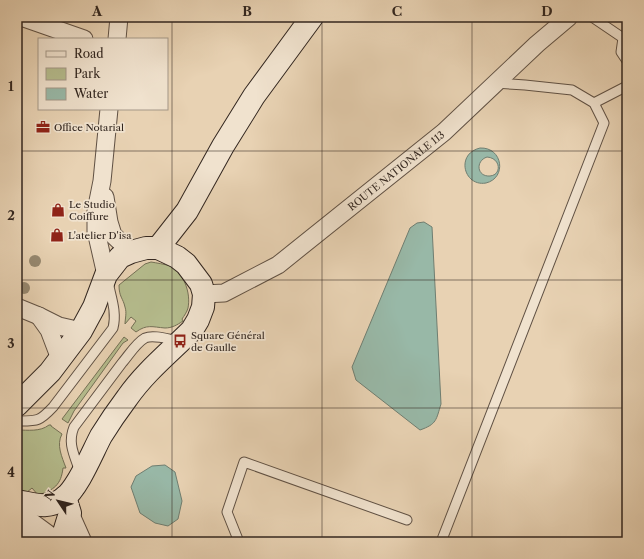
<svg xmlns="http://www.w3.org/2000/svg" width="644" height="559" font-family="'Libre Caslon Text',serif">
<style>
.green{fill:#b5bc8d;stroke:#747156}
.water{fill:#98b8a7;stroke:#6f7e71;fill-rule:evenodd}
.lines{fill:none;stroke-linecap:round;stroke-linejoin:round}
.service-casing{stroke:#605144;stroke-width:11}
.minor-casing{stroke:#605144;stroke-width:19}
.secondary-casing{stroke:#32261f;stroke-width:24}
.service{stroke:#f0e2ce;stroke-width:9}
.minor{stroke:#f0e2ce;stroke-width:17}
.secondary{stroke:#f0e2ce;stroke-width:22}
.tree{fill:#968870}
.grid{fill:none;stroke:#32261f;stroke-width:1;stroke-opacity:0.55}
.labels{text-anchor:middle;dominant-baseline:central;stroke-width:3.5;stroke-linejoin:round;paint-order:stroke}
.poi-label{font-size:10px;fill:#32261f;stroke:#f0e2ce;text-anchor:start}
.street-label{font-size:10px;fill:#32261f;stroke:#f0e2ce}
.neatline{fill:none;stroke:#32261f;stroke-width:1.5}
.grid-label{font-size:13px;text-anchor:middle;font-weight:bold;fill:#32261f}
</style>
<rect width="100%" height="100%" fill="#e8d2b3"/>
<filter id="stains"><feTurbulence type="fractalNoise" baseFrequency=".005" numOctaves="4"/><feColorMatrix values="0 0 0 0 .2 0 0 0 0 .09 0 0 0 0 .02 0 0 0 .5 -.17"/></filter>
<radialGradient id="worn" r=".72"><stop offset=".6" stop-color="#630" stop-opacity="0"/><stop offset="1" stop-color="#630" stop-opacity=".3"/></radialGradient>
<!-- green -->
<g class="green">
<path d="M 151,262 C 157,263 164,264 170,266 C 184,273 191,293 188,308 C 187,312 184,316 182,319 L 183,321 C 177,325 172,328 165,328 C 152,327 147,324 136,332 L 131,328 L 136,321 L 131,317 L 125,324 C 125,319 127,313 125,307 C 123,298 119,297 119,285 L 145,264 Z"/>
<polygon points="124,337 128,340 123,343 74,411 68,423 62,419"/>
<path d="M 49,425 L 51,425 L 51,426 L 62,434 C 56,445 62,457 66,468 L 63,468 C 61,485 54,490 38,495 L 32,488 L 26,493 L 18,490 L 17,488 L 17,430 C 28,430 40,432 49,425 Z"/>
</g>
<!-- water -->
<g class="water">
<path d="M 480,148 C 503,147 507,178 486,183 C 464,187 455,154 480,148 ZM 487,157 C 501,158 502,175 490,176 C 477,177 475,161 487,157 Z"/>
<path d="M 424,222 L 432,227 L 441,404 C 436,420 437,424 420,430 L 356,380 L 352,367 L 410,228 L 417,223 Z"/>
<polygon points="165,465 175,472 182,501 178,519 168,526 155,523 140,513 131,487 136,476 152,466"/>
</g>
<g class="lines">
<!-- service casing -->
<g class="service-casing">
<g id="service">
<polyline points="592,17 623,38 627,38"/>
<polyline points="623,38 621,52 627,61"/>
<polyline points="594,103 627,86"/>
<path d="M 17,421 C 37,421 39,422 53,407 L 113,328 C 117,312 111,297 108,282"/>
<path d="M 80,472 C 75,456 67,444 74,427 C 90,406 106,384 122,363 C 129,355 136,343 145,338 C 154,334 170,340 179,341"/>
<polyline points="239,542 227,512 244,462 407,520"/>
<polyline points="441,542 604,123 594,103 572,90 525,85 495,83"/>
</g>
</g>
<!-- minor casing -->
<g class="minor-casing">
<g id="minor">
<polyline points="21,17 84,39"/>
<polyline points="117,39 119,17"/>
<polyline points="105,197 109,222 113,235 131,252"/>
<polyline points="106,275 96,231 96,211 102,181 109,109"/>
<path id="s1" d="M 204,294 L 224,293 L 278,265 L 444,132 L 537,44 L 569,17"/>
<polyline points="17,307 39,316 59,326 81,331"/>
<polyline points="39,316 49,330 60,359"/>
<polyline points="70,513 83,542"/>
<polyline points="21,514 59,542"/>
</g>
</g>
<!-- secondary casing -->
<g class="secondary-casing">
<g id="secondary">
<polyline points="158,248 187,211 223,146 254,96 312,17"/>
<path d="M 17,405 L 50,372 L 81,331 L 94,307 L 106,275 L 120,257 L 131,252 L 146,248 L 158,248 L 177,257 L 186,264 L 201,284 L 204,294 L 203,307 L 198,320 L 192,330 C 170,352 145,372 127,398 C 118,410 109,423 101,436 C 92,453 78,488 64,498 C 48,510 34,504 17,501"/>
<polyline points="17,501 31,542"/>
<polyline points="61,542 70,513 65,497"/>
</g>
</g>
<!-- service -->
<use href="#service" class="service"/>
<!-- minor -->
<use href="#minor" class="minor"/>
<!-- secondary -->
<use href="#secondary" class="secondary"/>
</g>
<!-- trees -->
<g class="tree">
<circle cx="35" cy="261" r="6"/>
<circle cx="24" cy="288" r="6"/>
</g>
<!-- grid -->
<path class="grid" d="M 172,17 L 172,542M 322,17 L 322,542M 472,17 L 472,542M 17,151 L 627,151M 17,280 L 627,280M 17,408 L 627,408"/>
<!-- icons -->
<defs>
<g id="office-bare" transform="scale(1.08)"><path d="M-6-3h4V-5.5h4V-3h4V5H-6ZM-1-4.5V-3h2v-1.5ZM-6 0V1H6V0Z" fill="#8f2418" stroke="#f0e2ce" stroke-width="2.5" paint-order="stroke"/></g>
<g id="shop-bare" transform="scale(1.08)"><path d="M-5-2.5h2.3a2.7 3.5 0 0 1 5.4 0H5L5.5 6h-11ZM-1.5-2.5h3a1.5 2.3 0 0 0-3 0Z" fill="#8f2418" stroke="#f0e2ce" stroke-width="2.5" paint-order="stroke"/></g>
<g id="bus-bare" transform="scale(1.08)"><path d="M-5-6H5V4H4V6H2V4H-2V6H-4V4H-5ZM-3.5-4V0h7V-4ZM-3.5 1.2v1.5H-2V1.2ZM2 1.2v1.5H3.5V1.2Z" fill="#8f2418" stroke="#f0e2ce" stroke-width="2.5" paint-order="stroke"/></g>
</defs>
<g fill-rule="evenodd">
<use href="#office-bare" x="43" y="127"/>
<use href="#shop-bare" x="58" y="210"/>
<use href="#shop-bare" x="57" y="235"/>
<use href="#bus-bare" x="180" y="341"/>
</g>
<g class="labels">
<!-- poi labels -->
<g class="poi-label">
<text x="54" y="127">Office Notarial</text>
<text x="69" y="204">Le Studio<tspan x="69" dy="12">Coiffure</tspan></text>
<text x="68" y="235">L'atelier D'isa</text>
<text x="191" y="335">Square Général<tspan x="191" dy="12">de Gaulle</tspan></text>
</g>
<!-- street labels -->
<g class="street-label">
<text stroke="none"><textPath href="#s1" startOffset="232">ROUTE NATIONALE 113</textPath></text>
</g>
</g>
<!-- margin -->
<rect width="644" height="559" fill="none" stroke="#e8d2b3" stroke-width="44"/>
<!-- legend -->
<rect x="38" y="38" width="130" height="72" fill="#f0e2ce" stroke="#a49788"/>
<rect x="46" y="51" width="20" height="6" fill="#f0e2ce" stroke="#a49788"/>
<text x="74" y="58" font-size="12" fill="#32261f">Road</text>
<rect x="46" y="68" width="20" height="12" fill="#b5bc8d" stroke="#a49788"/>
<text x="74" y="78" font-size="12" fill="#32261f">Park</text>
<rect x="46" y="88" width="20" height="12" fill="#98b8a7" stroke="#a49788"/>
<text x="74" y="98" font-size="12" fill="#32261f">Water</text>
<!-- north arrow -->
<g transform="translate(58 501) rotate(305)" stroke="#f0e2ce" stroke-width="3" paint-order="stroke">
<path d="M0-3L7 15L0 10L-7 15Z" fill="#32261f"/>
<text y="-6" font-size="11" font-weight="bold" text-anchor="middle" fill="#32261f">N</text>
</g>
<rect x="22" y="22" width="600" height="515" class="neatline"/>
<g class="grid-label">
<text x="97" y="16">A</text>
<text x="247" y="16">B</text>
<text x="397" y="16">C</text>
<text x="547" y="16">D</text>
<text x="11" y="91">1</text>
<text x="11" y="220">2</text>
<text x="11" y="348">3</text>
<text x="11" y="477">4</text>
</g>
<rect width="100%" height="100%" filter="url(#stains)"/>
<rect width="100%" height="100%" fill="url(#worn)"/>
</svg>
